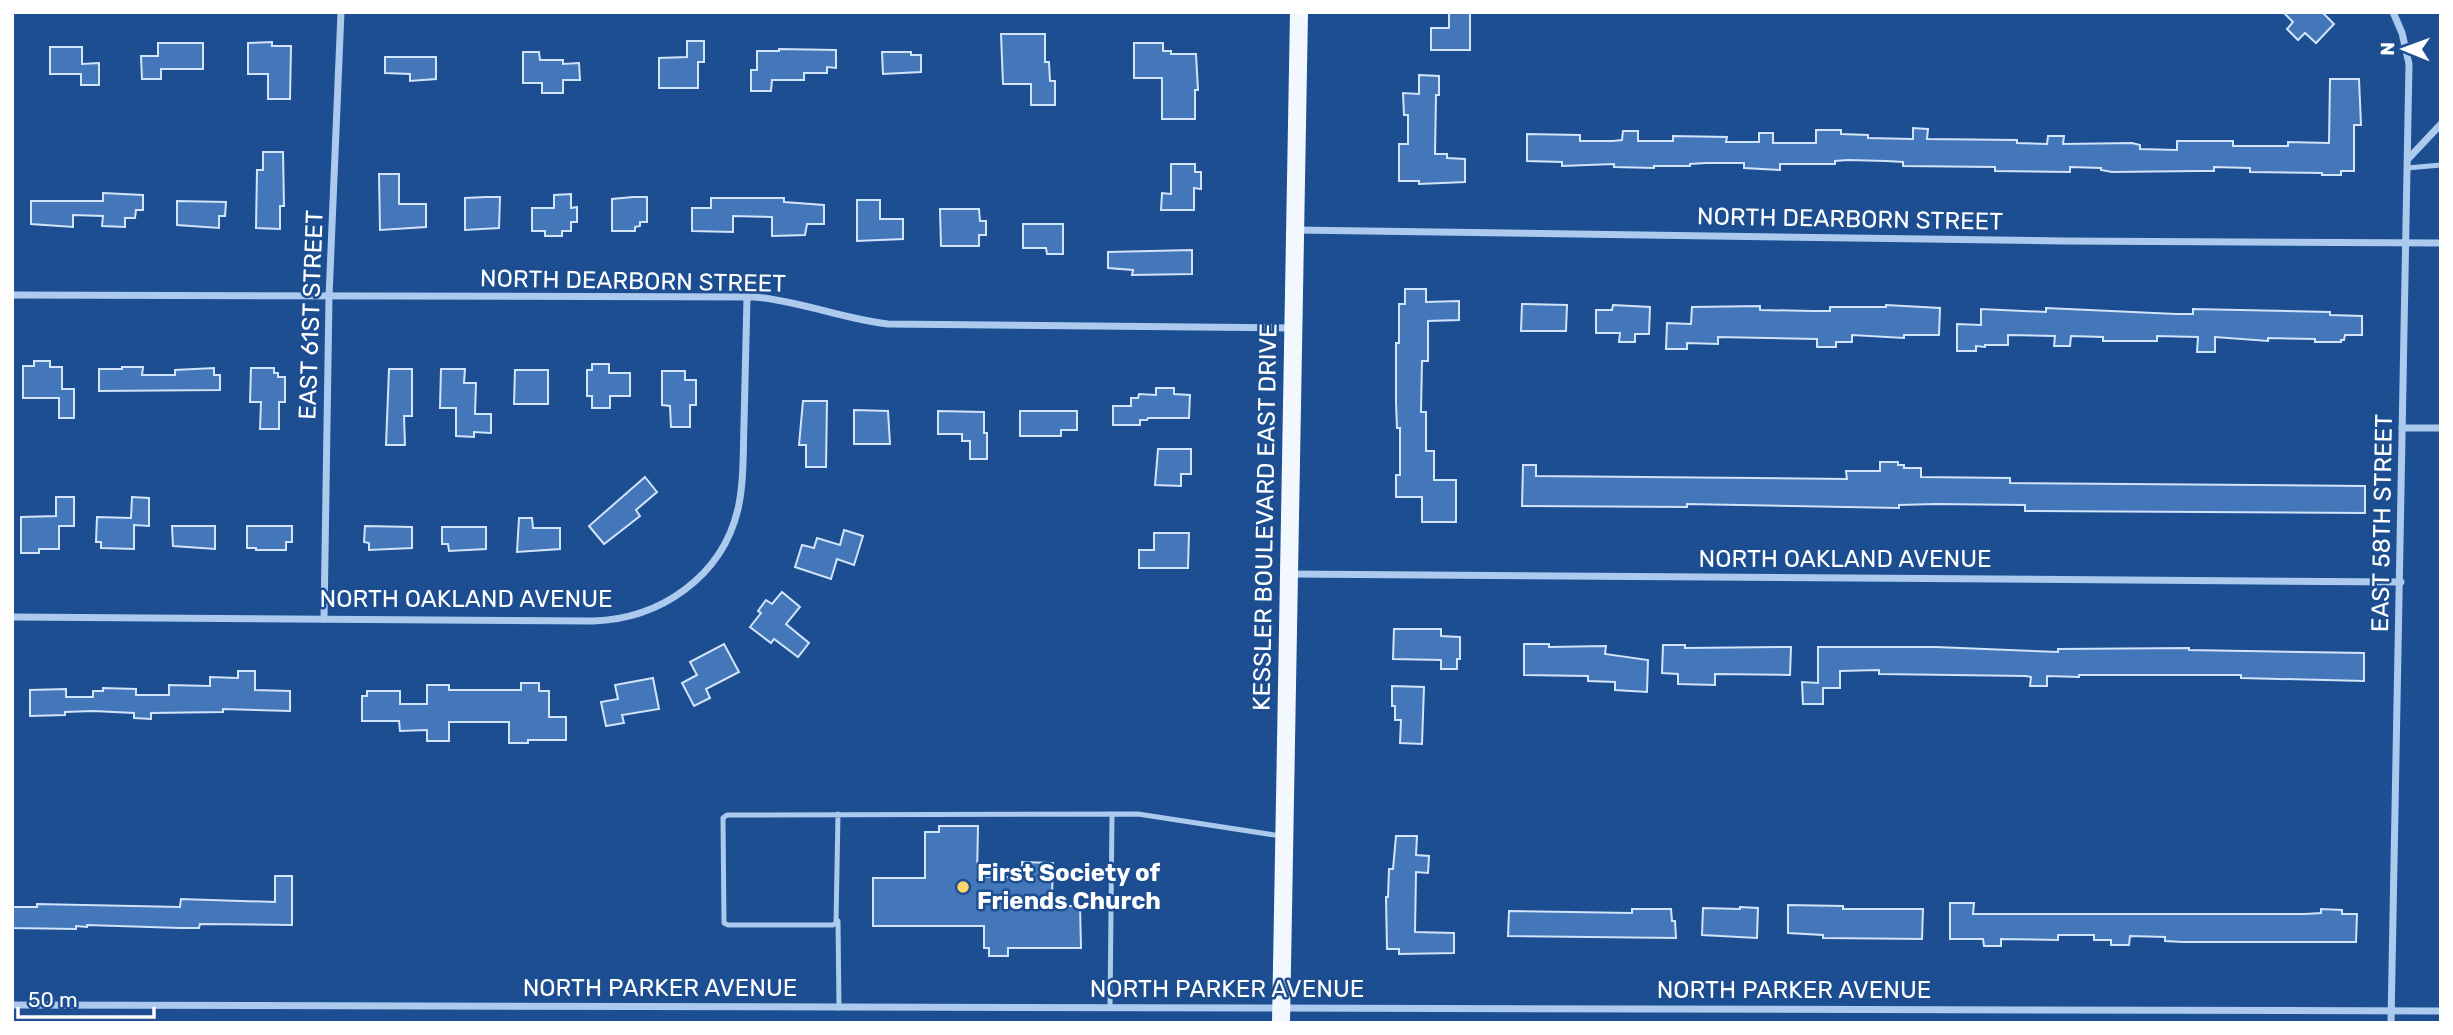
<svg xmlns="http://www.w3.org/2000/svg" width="2453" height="1035" font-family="Rubik,sans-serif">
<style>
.building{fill:#4477b9;stroke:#d2e4fa;stroke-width:2}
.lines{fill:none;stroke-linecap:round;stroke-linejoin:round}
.lane{stroke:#acc9ee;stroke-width:5}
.street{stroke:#acc9ee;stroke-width:7}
.primary{stroke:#f3f8ff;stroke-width:18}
.poi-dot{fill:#ffd569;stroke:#1c4e91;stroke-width:2.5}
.labels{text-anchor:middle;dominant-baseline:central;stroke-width:5;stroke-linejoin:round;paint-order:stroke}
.street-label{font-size:24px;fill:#fff;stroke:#1c4e91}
.poi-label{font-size:24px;font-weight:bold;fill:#fff;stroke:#1c4e91;text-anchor:start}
</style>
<rect width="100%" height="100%" fill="#1c4e91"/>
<!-- building -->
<g class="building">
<polygon points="1449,12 1470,12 1470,50 1431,50 1431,28 1449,28"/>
<polygon points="2283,12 2322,12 2334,24 2316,43 2305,33 2298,40 2287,29 2293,22"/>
<polygon points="1001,34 1045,34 1045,62 1049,62 1050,81 1055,81 1055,105 1031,105 1031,84 1003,84"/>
<polygon points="687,41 704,41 704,62 698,62 698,88 659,88 659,58 687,57"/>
<polygon points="272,42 272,46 291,46 290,99 268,99 268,74 248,74 248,43"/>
<polygon points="158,43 203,43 203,69 161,69 161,79 142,79 141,56 158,56"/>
<polygon points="1134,43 1163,43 1163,51 1171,51 1171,54 1196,54 1198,90 1195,90 1195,119 1162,119 1162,78 1134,78"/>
<polygon points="50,47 82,47 82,64 99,63 99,85 81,85 81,74 50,74"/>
<polygon points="779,49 836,50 836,68 827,67 827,73 804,73 804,80 772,80 771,91 751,91 751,70 757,70 757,51 779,51"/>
<polygon points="523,52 539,52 540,60 563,60 563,64 579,63 580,80 563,80 563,93 542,93 542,83 523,83"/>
<polygon points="882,52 911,52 911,55 921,55 921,72 883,74"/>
<polygon points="385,57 436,57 436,79 410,81 410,74 385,73"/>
<polygon points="1419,75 1439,76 1439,95 1436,95 1435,154 1447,154 1447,158 1465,159 1465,182 1419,184 1419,181 1399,181 1399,144 1408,144 1408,115 1404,115 1403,93 1419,94"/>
<polygon points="2330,79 2359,79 2361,125 2354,125 2354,171 2341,171 2341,175 2322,175 2322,173 2250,172 2250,168 2214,167 2214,171 2197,171 2112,172 2101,170 2101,168 2070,167 2070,172 1995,171 1995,167 1903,166 1903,162 1886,161 1848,160 1835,161 1835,164 1780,164 1780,170 1744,168 1744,163 1706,163 1690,164 1690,166 1654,166 1654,168 1614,167 1614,164 1562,166 1562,162 1527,161 1527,134 1580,135 1580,141 1613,141 1622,140 1623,131 1638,131 1638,141 1673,141 1673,136 1727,137 1726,142 1759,142 1759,133 1773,133 1773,143 1816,143 1816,130 1841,130 1841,134 1868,135 1868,138 1913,139 1913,128 1928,129 1927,139 2017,140 2017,143 2047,144 2048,136 2064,136 2063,144 2132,143 2140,145 2140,149 2177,150 2177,141 2233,141 2233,146 2288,146 2288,142 2329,143"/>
<polygon points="263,152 283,152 284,206 280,206 280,229 256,228 257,170 263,170"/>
<polygon points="1171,164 1195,164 1195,172 1201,172 1201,189 1194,188 1194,210 1161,210 1162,193 1171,194"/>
<polygon points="379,174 399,174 399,204 426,204 426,227 380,230"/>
<polygon points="103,193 143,195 143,210 136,210 135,218 125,218 125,227 102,226 103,216 73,215 73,227 31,224 31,201 103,201"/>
<polygon points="571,194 571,208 577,207 577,222 571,222 571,231 562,231 562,236 545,236 545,231 532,231 532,208 554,208 554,195"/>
<polygon points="486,197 500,197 499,228 465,230 465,198"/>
<polygon points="633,197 647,197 647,222 640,222 640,226 635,227 635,231 612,231 612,199"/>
<polygon points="711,198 784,198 784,202 824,205 824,224 807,224 805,235 772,236 772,217 733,216 733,232 692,231 692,208 711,208"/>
<polygon points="857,200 880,200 880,219 903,219 903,239 857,241"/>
<polygon points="177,201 226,202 225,216 219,216 219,228 177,225"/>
<polygon points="940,209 979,209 980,221 986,221 986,235 979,235 979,246 941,246"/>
<polygon points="1023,224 1063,224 1063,254 1047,254 1046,248 1023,248"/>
<polygon points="1192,250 1192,274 1132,275 1133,270 1108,268 1108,252"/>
<polygon points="1405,289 1426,289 1426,302 1459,301 1459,320 1428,321 1428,361 1422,361 1421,412 1426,412 1426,451 1434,451 1434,480 1456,480 1456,522 1422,522 1422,497 1396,497 1396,475 1400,475 1400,428 1397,428 1396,403 1396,343 1399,343 1399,304 1405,304"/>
<polygon points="1522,304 1567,305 1566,331 1521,331"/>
<polygon points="1613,305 1650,307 1649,334 1635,334 1635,342 1619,342 1620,333 1596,333 1596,310 1612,310"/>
<polygon points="1886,305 1940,308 1939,335 1904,335 1904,338 1852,335 1852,342 1836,342 1836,347 1817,347 1817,339 1718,337 1718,344 1687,343 1687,349 1666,349 1667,323 1691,324 1692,307 1760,306 1760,310 1813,311 1830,311 1830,307 1886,307"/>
<polygon points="2046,308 2176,314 2193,314 2193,309 2330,312 2330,315 2362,316 2362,335 2345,335 2344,340 2341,340 2341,342 2315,342 2315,339 2268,338 2268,341 2215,337 2215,352 2197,352 2198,337 2157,336 2157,341 2103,341 2103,337 2071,336 2070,346 2054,346 2055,336 2008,335 2008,345 1985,345 1985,347 1976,346 1976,351 1957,351 1957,324 1981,325 1981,309 2046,312"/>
<polygon points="34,361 50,361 50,367 62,367 62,389 74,389 74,418 59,418 59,398 23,398 23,366 34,366"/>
<polygon points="592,364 609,364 609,373 630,373 630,396 610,396 610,408 592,408 592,396 587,396 587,370 592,370"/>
<polygon points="122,367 143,367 142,375 175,375 175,370 214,368 214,375 220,375 220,390 99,391 99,369 122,369"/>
<polygon points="251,368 274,368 274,373 278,373 278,377 285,377 285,402 279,402 279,429 260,429 261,402 250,402"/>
<polygon points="389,369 412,369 412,416 404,416 405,445 386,445"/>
<polygon points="441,369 465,369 464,383 476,383 475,414 491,414 491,433 474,432 474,437 456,436 456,408 440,408"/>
<polygon points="515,370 548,370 548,404 514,404"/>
<polygon points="662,371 685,371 685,380 696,380 696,405 690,405 690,427 671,427 670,406 662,405"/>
<polygon points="1156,388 1174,388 1174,394 1190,395 1189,418 1148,418 1147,420 1140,420 1140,425 1113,425 1113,406 1131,406 1131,398 1138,398 1139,394 1156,395"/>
<polygon points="803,401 827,401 826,467 806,467 806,445 799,445"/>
<polygon points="854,410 888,411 890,444 854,444"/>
<polygon points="938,411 984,412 984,433 987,433 987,459 970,459 970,441 962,441 962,434 938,434"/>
<polygon points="1020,411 1077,411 1077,430 1061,430 1061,436 1020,436"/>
<polygon points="1158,449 1191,449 1191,474 1181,474 1181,486 1155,485"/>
<polygon points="1880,462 1898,462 1898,465 1904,465 1904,468 1921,468 1921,477 2010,478 2010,483 2365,486 2365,513 2025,511 2025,505 1936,504 1899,505 1899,508 1687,504 1687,507 1522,506 1523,465 1536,465 1536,476 1847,479 1846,471 1880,471"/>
<polygon points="645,477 657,492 636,510 640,516 604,544 589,526"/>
<polygon points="56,497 74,497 74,526 59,526 59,549 39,549 39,553 21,553 21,517 56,516"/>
<polygon points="132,497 149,498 149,526 134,525 134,549 101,548 101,542 96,542 97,517 131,518"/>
<polygon points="519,518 532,518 533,528 560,528 560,549 517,552"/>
<polygon points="172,526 215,526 215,549 173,546"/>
<polygon points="247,526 292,526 292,542 286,542 286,550 256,550 256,548 247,548"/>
<polygon points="365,526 412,527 412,548 369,550 369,543 364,542"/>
<polygon points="442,527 486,527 486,549 449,551 448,544 442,544"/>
<polygon points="844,530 863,536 854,565 837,559 831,579 795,567 802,545 814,548 817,538 840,545"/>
<polygon points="1154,533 1189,533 1188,568 1139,568 1139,550 1154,550"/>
<polygon points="782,592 800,607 786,624 809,643 798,657 774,639 771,643 750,627 761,613 758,611 766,600 772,604"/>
<polygon points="1394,629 1441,629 1441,636 1460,637 1460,659 1457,659 1457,669 1441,669 1441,660 1393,659"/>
<polygon points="724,644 739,672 706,689 710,698 694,706 682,683 697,675 690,662"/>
<polygon points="1524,644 1549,644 1549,647 1606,646 1605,654 1648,660 1647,692 1615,690 1615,682 1588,681 1588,676 1524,675"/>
<polygon points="1663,645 1685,645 1685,648 1791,647 1790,675 1715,674 1715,685 1678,684 1678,674 1662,673"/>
<polygon points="1818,647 1936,647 2058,652 2058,649 2189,648 2189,650 2364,653 2364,681 2241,678 2241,675 2079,675 2079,677 2047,676 2047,686 2030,686 2031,677 2026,676 1879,674 1879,670 1840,671 1840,688 1823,688 1823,704 1803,704 1802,682 1818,683"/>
<polygon points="238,671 255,671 255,690 290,691 290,711 223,709 223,712 151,713 151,719 134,718 134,713 93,711 65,712 65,715 30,716 30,690 66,689 66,697 93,697 93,691 103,691 103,688 136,689 136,695 169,695 169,685 210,686 210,677 238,678"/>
<polygon points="653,678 659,709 622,715 624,723 606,726 601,702 618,699 615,685"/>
<polygon points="521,683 539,683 539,691 549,691 549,717 566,717 566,740 528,740 528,743 509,743 509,722 449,722 449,741 427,741 427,730 400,731 399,721 362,721 362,696 367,696 367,691 400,691 400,704 427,704 427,685 449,685 449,690 521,690"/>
<polygon points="1392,686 1424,687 1422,744 1400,743 1401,720 1395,720 1395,706 1392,706"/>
<polygon points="939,826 978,826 977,877 1022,877 1022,862 1053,863 1052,896 1066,897 1066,906 1080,906 1081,948 1008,948 1008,956 989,956 989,948 984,948 984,926 873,926 873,878 925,878 925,832 939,832"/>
<polygon points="1396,836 1417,836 1416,855 1429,856 1428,873 1416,872 1415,932 1454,933 1454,953 1399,954 1399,949 1387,949 1386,897 1388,897 1389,869 1393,869"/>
<polygon points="275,876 292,876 292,925 200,924 199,928 180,928 87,925 87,927 76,926 76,929 12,928 12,907 37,907 37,904 180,907 181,899 275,902"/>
<polygon points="1950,903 1974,903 1973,914 2305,914 2321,913 2321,909 2342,910 2342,914 2357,914 2356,942 2183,942 2165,941 2165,937 2130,936 2129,945 2111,945 2111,940 2094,940 2094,935 2058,935 2058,940 2001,939 2001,946 1984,946 1983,939 1950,939"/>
<polygon points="1788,905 1843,906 1843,909 1923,909 1922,939 1823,938 1823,935 1788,933"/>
<polygon points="1740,907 1758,908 1757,938 1702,935 1703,908 1740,909"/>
<polygon points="1632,909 1671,909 1672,921 1675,921 1676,938 1508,936 1509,911 1632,913"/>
</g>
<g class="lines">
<!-- lane -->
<g class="lane">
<polyline points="2407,168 2441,165"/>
<polyline points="838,814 836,923 833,925 728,925 724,923 723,818 727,815 1138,814 1281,836"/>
<polyline points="838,921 839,1008"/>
<polyline points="1110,1008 1112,814"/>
</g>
<!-- street -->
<g class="street">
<polyline points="2408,159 2441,124"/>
<polyline points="1295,230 2063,241 2441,243"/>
<path d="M 12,295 L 755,297 C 801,301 843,319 888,324 L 1292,328"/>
<polyline points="2402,428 2441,428"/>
<polyline points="1289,574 2401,582"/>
<path d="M 12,617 L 593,621 C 660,619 722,577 738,509 C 744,482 743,453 744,424 C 745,382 746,339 747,297"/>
<polyline points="324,619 329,297 341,12"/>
<polyline points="12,1005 2441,1011"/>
<polyline points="2391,1023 2409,64 2402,33 2393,12"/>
</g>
<!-- primary -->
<polyline class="primary" points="1281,1023 1299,12"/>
</g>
<!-- markers -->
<circle class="poi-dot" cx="963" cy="887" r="7"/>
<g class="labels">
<!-- street labels -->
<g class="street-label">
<text transform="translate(1850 219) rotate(1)">NORTH DEARBORN STREET</text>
<text transform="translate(633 281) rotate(1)">NORTH DEARBORN STREET</text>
<text transform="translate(311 315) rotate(-88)">EAST 61ST STREET</text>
<text transform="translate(1265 517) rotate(-89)">KESSLER BOULEVARD EAST DRIVE</text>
<text transform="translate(2382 523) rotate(-89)">EAST 58TH STREET</text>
<text x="1845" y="559">NORTH OAKLAND AVENUE</text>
<text x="466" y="599">NORTH OAKLAND AVENUE</text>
<text x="660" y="988">NORTH PARKER AVENUE</text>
<text x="1227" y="989">NORTH PARKER AVENUE</text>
<text x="1794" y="990">NORTH PARKER AVENUE</text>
</g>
<!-- poi labels -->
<g class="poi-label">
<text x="977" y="873">First Society of<tspan x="977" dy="28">Friends Church</tspan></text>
</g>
</g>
<!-- border -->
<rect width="2453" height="1035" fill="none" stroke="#ffffff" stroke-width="28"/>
<!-- north arrow -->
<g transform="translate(2404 49) rotate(271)" stroke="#1c4e91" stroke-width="5" paint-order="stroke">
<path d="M0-5L12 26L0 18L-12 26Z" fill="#ffffff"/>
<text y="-10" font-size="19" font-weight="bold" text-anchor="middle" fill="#ffffff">N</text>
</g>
<!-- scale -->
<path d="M18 1007v10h136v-10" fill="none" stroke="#ffffff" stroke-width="3.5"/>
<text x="28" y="1007" font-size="21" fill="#ffffff" stroke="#1c4e91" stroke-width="5" paint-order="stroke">50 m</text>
</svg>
